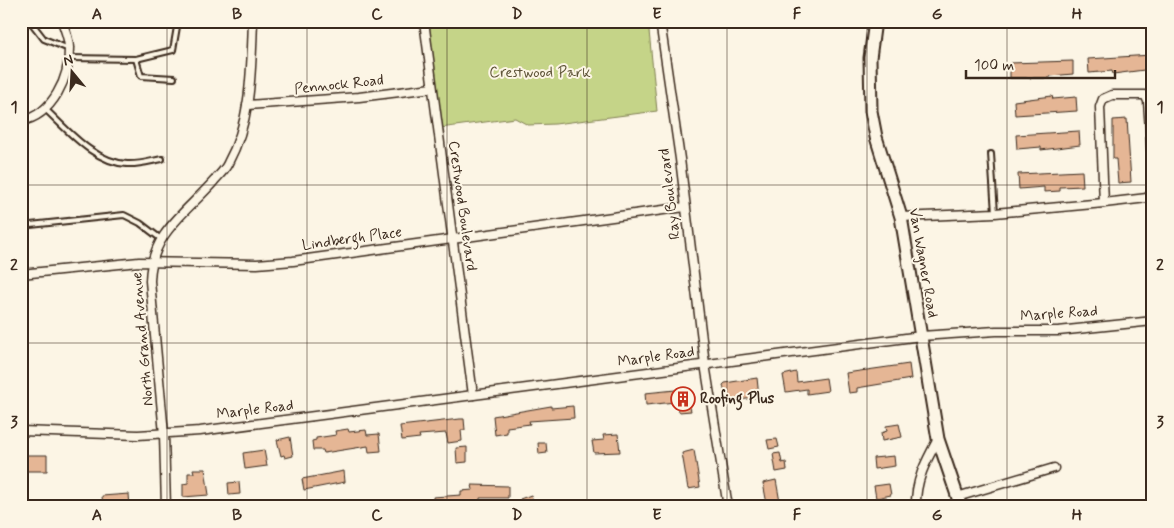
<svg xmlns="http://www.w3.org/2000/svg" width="1174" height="528" font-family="Mynerve,sans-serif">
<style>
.green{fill:#c5d488;stroke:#807f53}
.building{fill:#e5b695;stroke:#3b2a1e}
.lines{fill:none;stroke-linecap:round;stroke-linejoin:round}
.lane-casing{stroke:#3b2a1e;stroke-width:8}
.street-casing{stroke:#3b2a1e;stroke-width:11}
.secondary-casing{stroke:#3b2a1e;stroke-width:15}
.lane{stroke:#fcf5e5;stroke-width:4}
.street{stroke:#fcf5e5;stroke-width:8}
.secondary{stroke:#fcf5e5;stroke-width:11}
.grid{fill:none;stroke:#3b2a1e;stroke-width:1;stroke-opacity:0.55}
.labels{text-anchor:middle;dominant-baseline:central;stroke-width:4;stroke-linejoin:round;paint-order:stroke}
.park-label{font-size:15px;fill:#5e5438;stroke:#fcf5e5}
.street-label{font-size:15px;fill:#3b2a1e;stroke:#fcf5e5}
.poi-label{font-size:15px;font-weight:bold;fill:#3b2a1e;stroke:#fcf5e5;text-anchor:start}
.neatline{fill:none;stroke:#3b2a1e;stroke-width:2}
.grid-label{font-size:16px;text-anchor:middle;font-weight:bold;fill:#3b2a1e}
</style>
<rect width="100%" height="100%" fill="#fcf5e5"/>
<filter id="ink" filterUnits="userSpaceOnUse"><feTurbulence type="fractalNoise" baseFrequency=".02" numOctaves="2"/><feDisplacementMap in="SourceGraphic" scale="10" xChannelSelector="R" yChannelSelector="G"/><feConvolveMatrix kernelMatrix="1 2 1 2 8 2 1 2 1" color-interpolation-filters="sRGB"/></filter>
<g filter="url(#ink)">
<!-- green -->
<polygon class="green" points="427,21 648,21 657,111 555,124 528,125 515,118 440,128"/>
<!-- building -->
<g class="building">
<polygon points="1151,55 1152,69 1113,74 1112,71 1089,73 1088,59"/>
<polygon points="1073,61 1073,74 1050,76 1050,78 1010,78 1010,63"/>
<polygon points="1052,96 1053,99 1076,97 1077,111 1015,115 1014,101"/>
<polygon points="1127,119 1131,182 1118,183 1116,159 1113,159 1113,120"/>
<polygon points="1079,131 1080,145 1041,150 1041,147 1017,149 1016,135"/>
<polygon points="1082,171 1083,186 1060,187 1060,191 1044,192 1044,187 1019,189 1018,174"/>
<polygon points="909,364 911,379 857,388 857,392 849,393 846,373"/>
<polygon points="796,372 797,382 826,378 828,391 807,394 807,389 786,392 783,375"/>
<polygon points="757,378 759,397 727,402 723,385 725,383"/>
<polygon points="686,389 691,411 679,412 678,406 675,406 675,402 646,405 645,393"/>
<polygon points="551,406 551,408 573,406 574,418 529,421 530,424 507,427 507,433 495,435 493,416"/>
<polygon points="460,419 464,419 465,430 461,430 462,441 448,443 446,433 419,435 420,438 402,440 400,426"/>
<polygon points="899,424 902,437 882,441 881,433 887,431 886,426"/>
<polygon points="348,429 349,432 366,430 367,435 379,434 381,451 369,452 368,446 324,453 323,450 313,450 312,441 316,440 316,438 336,435 335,431"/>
<polygon points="618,434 620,452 594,453 592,441 604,440 603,435"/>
<polygon points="290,437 293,456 285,458 284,455 281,456 277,440"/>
<polygon points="777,439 779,447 769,449 767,440"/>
<polygon points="538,443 546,443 547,453 539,454"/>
<polygon points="467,447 467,462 457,463 456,448"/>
<polygon points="264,450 267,466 245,469 243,453"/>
<polygon points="694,450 700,487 688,489 682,453"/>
<polygon points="780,453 782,463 786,462 787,470 776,472 773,454"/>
<polygon points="21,455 47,455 47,471 26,471 26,468 21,468"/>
<polygon points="894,456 895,466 874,469 873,458"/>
<polygon points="193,469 205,469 209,495 183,497 183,484 188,483 188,473 194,473"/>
<polygon points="344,471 345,482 304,490 302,479"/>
<polygon points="776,480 780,502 767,504 763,483"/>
<polygon points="239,482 240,494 229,495 228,483"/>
<polygon points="889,484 891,495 876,498 874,486"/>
<polygon points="472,485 508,486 508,498 480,498 480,504 434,507 433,497 461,495 461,491 473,490"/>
<polygon points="129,494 130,507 103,507 102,496"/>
<polygon points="531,495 535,507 522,507 520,499"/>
</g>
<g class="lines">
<!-- lane casing -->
<g class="lane-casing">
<g id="lane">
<polyline points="30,21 44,39 69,49"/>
<polyline points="69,58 136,59 173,50 178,21"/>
<polyline points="136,59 141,76 174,78"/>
<path d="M 44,108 C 67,129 93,162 127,164 C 138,165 151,161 162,159"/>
<polyline points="991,154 995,213"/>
<polyline points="21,226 124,215 140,223 161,239"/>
</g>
</g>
<!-- street casing -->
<g class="street-casing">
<g id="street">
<polyline points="424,21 473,395"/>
<polyline points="660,21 680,159 705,364 728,507"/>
<polyline points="247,105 359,97 432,88"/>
<path d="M 21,121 C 53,115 70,77 69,48 C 69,39 65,30 62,21"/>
<polyline points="1153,174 1148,101 1145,95 1112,95 1103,99 1100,107 1104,203 1147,198 1152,193 1153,185"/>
<polyline points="901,217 995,213 1104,203"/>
<polyline points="21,274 139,262 257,264 293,261 685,207"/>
<polyline points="21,431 138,435 200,431 921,336 996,331 1058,331 1153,321"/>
<polyline points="957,497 1054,468"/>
<path d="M 166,507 L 164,434 L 150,281 C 151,233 185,214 214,181 C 219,175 225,170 228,163 C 252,119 251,70 253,21"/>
<path d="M 916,507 C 915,481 926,461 938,439"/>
</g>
</g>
<!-- secondary casing -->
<g class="secondary-casing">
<polyline id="secondary" points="875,21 870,58 871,111 876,137 901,217 938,439 961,507"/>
</g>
<!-- lane -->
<use href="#lane" class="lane"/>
<!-- street -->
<use href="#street" class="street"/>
<!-- secondary -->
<use href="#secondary" class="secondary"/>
</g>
</g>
<!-- grid -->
<path class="grid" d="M 167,21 L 167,507M 307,21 L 307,507M 447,21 L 447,507M 587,21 L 587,507M 727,21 L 727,507M 867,21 L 867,507M 1007,21 L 1007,507M 21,185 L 1153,185M 21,343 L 1153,343"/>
<!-- icons -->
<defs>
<g id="building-ring" transform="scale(1.25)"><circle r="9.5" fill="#fcf5e5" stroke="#c8321e" stroke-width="1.5"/><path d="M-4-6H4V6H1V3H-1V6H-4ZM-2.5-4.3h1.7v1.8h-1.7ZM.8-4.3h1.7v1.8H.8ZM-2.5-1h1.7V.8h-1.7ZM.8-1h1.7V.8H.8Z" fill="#c8321e"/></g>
</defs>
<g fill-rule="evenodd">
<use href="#building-ring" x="683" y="399"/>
</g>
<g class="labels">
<!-- park labels -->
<g class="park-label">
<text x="540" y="73">Crestwood Park</text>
</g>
<!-- street labels -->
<g class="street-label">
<text transform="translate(339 85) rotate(-6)">Pennock Road</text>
<text transform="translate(670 194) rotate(-97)">Ray Boulevard</text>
<text transform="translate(462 206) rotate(82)">Crestwood Boulevard</text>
<text transform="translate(352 239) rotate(-8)">Lindbergh Place</text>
<text transform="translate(923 263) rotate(80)">Van Wagner Road</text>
<text transform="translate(1059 314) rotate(-4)">Marple Road</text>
<text transform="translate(143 339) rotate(-95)">North Grand Avenue</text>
<text transform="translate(656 357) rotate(-8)">Marple Road</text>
<text transform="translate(255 410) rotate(-7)">Marple Road</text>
</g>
<!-- poi labels -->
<g class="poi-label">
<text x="700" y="399">Roofing Plus</text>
</g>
</g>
<!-- margin -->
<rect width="1174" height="528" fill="none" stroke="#fcf5e5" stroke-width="55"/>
<!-- north arrow -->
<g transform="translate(72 72) rotate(342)" stroke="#fcf5e5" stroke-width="4" paint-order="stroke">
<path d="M0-4L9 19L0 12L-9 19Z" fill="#3b2a1e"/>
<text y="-8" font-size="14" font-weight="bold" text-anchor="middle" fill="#3b2a1e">N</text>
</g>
<!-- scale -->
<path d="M966 70v8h149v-8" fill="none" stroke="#3b2a1e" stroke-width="2.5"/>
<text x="974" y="70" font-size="15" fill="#3b2a1e" stroke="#fcf5e5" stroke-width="4" paint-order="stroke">100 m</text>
<rect x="28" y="28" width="1118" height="472" class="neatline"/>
<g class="grid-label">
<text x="97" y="19">A</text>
<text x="237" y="19">B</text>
<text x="377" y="19">C</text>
<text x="517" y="19">D</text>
<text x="657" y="19">E</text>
<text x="797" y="19">F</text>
<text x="937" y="19">G</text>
<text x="1077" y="19">H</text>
<text x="14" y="112">1</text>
<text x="1160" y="112">1</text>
<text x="14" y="270">2</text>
<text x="1160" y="270">2</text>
<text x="14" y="427">3</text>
<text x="1160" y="427">3</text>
<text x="97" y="520">A</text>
<text x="237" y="520">B</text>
<text x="377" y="520">C</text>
<text x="517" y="520">D</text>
<text x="657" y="520">E</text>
<text x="797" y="520">F</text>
<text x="937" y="520">G</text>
<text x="1077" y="520">H</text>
</g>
</svg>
